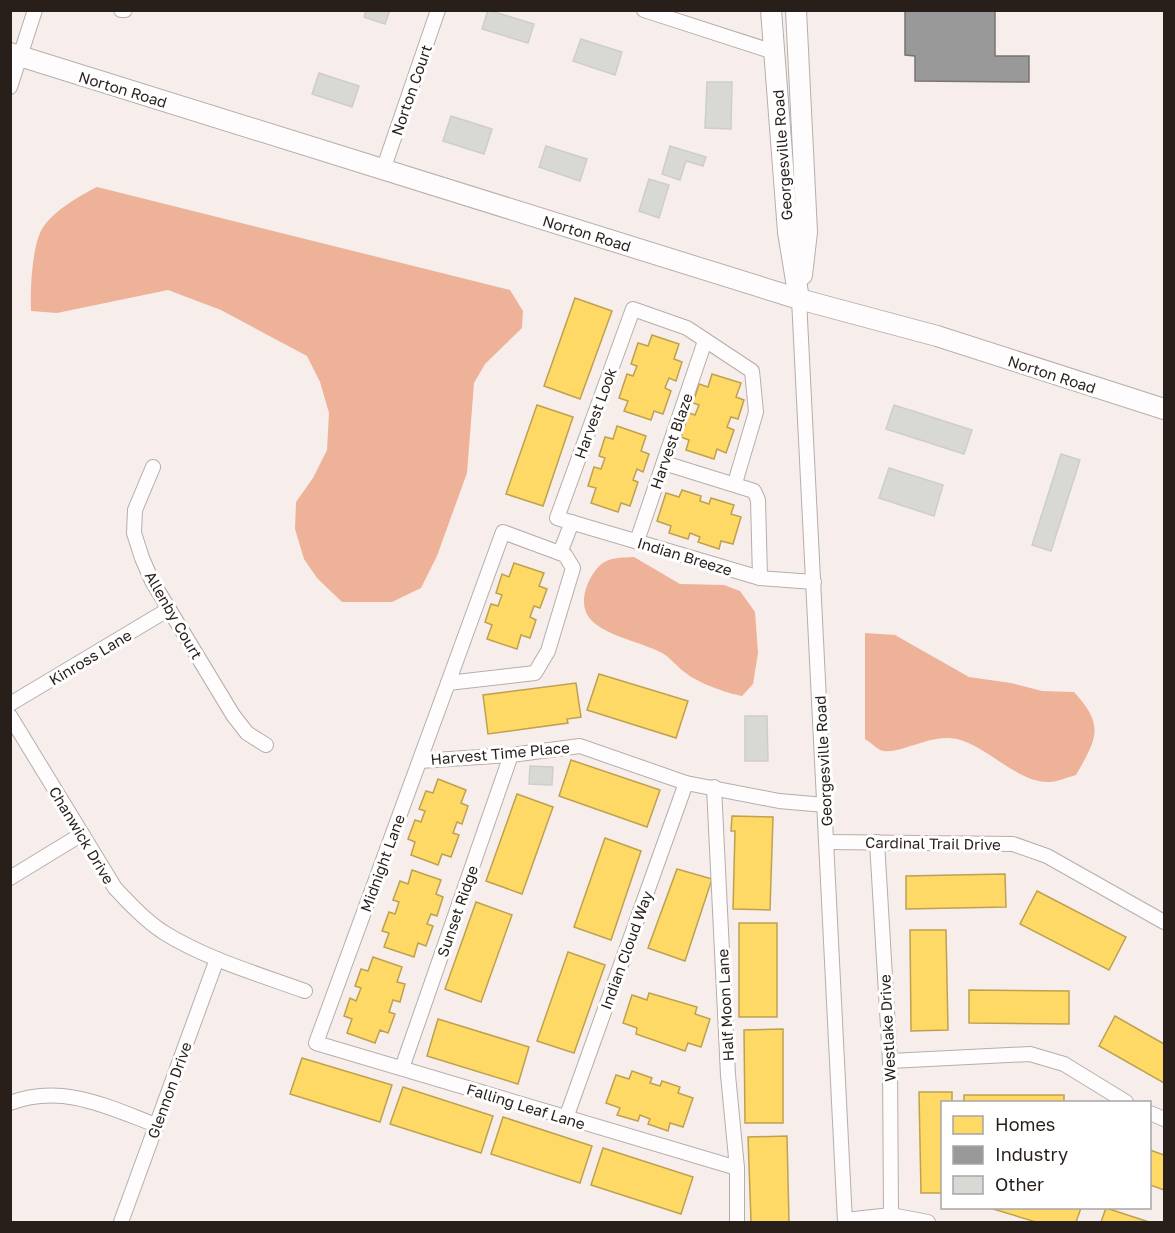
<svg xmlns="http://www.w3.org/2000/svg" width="1175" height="1233" font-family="'Golos Text',sans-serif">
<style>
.water{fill:#edb298}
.homes{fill:#ffd966;stroke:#bea150;stroke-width:1.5}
.industry{fill:#999;stroke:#777473;stroke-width:1.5}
.building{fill:#d8d9d5;stroke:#cdcecb;stroke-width:1.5}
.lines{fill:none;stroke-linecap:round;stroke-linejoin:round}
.minor-casing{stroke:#b6aeaa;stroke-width:16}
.secondary-casing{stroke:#b6aeaa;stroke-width:22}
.minor{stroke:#fefcfc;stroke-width:14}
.secondary{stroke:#fefcfc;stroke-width:20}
.labels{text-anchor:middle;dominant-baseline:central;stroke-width:6;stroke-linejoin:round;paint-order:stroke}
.street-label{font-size:15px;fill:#281f1b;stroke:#fff}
</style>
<rect width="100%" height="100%" fill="#f7eeeb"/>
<!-- water -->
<g class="water">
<path d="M 97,187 L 510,290 L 523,311 L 522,328 L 485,364 L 474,383 L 467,473 L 437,556 L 421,588 L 392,602 L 342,602 L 317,578 L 304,559 L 295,529 L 296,502 L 313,478 L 327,450 L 329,413 L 320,382 L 307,356 L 221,310 L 168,290 L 57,313 L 31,311 C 30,291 32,251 40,233 C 48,214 79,196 97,187 Z"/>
<path d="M 634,557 L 680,584 L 724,585 L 740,591 L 755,612 L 758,653 L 753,684 L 742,696 C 726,693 699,683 687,674 C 678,668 671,658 662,653 C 642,642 600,635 588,616 C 581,605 584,591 589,581 C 601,558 610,558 634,557 Z"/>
<path d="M 865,633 L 895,635 L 969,677 L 1011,683 L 1042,691 L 1074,692 C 1104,725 1098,737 1076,775 C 1068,777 1057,782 1049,782 C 1018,783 987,746 957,739 C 929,733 897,757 880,750 C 875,747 870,742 865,739 Z"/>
</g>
<!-- homes -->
<g class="homes">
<polygon points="575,298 612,311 580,399 544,386"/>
<polygon points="652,335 679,344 674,359 682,362 676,381 669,378 665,388 671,391 663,414 654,411 651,420 624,411 628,401 619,398 627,374 633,376 637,366 631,364 638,343 648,346"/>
<polygon points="712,374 741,383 736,397 744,400 738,419 731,417 727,427 734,430 726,453 717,449 714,459 686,450 689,440 681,437 689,413 695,415 699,405 693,403 699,384 708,387"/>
<polygon points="537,405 573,417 543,506 506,494"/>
<polygon points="617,426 646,436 641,451 649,454 643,472 637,469 633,480 638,482 630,506 621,503 618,512 591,503 596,488 588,486 594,467 601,469 605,458 599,456 605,437 613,439"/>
<polygon points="682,490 701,496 700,501 709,504 711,498 734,505 731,514 741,517 733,544 721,541 719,549 698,542 700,537 690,533 688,539 669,533 671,526 657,521 666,493 679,497"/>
<polygon points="514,563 544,573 539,586 547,589 540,608 534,606 530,617 536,620 530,638 521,635 517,649 487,639 492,625 485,622 491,604 498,606 502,595 496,593 502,574 509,577"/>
<polygon points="599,674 688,701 676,738 587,710"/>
<polygon points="576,683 581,717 567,719 568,723 488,734 483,695"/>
<polygon points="571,760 660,790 647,827 559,796"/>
<polygon points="438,779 466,790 461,803 468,806 462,824 457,822 453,833 459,835 451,857 442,854 438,865 411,855 415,842 408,839 415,820 421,822 425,811 419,809 426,791 433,793"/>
<polygon points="517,794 553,807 522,894 486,881"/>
<polygon points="732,816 773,817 770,910 733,909 735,831 731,831"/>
<polygon points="605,838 641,851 611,940 574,927"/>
<polygon points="677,869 712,879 685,961 648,948"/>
<polygon points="412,870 441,880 436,894 443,897 437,916 431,914 427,924 433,926 426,946 418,943 414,957 384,947 389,933 382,931 389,912 395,914 399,902 393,900 400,881 408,884"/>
<polygon points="1005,874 1006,907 906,909 906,876"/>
<polygon points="1037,891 1126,937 1109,970 1020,924"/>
<polygon points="476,902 512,915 481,1002 445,989"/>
<rect x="739" y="923" width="38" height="94"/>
<polygon points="910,930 946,930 948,1030 911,1031"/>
<polygon points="568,952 605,965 574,1053 537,1041"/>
<polygon points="373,957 402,967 397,982 405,984 400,1002 393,1000 389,1012 395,1014 388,1033 380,1030 375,1043 347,1033 352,1019 344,1016 350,998 356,1001 361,988 355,986 361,969 368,971"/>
<polygon points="969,990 1069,991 1069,1024 969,1023"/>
<polygon points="649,993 697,1007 695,1014 710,1019 701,1047 688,1043 685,1051 636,1034 637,1028 623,1023 632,995 647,1000"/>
<polygon points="1115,1016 1164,1044 1164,1083 1099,1046"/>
<polygon points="438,1019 529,1047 518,1084 427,1056"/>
<polygon points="783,1029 783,1123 745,1123 744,1030"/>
<polygon points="302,1058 392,1085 380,1122 290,1094"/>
<polygon points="632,1071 652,1078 650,1083 660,1086 662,1081 680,1087 678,1093 693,1098 683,1127 670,1123 668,1131 648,1124 650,1119 640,1115 638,1121 617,1115 620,1108 606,1103 616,1075 629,1079"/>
<polygon points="403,1087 493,1116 481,1153 390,1124"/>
<polygon points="919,1092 952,1092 952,1102 942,1102 942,1193 921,1193"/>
<rect x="964" y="1095" width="100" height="7"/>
<polygon points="503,1117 592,1146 580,1183 491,1154"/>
<polygon points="787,1136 789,1222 751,1222 748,1137"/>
<polygon points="603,1148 693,1177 681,1214 591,1185"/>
<polygon points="1150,1150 1164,1155 1164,1190 1150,1185"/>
<polygon points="990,1208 1081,1208 1076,1222 1036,1222"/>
<polygon points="1106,1208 1149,1222 1101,1222"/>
</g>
<!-- industry -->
<polygon class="industry" points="905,10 995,10 995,56 1029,56 1029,82 915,81 915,56 905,55"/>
<!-- building -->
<g class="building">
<polygon points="366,10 390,10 385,24 364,17"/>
<polygon points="488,10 534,24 528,43 482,29"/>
<polygon points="581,39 622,52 615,75 573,61"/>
<polygon points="319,73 359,86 352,107 312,94"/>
<polygon points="707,82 732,82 731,129 705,128"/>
<polygon points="451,116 492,129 484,154 443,141"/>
<polygon points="546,146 587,159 580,181 539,167"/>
<polygon points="670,146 706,157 703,166 686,161 680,180 662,174"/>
<polygon points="649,179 669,185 659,218 639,211"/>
<polygon points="894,405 972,430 964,454 886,429"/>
<polygon points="1061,454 1080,460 1051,551 1032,545"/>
<polygon points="889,468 943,485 934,516 879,498"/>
<polygon points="745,716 767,716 768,761 745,761"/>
<polygon points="530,766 553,767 552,785 529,784"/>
</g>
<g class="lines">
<!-- minor casing -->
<g class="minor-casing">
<g id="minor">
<polyline points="121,10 125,10"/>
<polyline points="644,10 774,52"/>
<polyline points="10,87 35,10"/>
<polyline points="383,170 438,10"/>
<polyline points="799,299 845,1222"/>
<polyline points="664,463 754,491 758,500 760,578"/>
<polyline points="153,467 135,510 134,533 142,558 152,581 233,715 247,733 266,745"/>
<polyline points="735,483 756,412 752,371 687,328 633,309 557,518 760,578 814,582"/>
<polygon points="503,532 565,555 573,568 548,651 535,673 448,683"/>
<polyline points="637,541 705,341"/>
<polyline points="560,553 572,522"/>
<polyline points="448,683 316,1043 737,1168"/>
<polyline points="10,704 169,609"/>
<path d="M 10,716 L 115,888 C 130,904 145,920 163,932 C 206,959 258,974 305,991"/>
<polyline points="420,761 511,755 580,746 686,783 779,801 825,805"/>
<polyline points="714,787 728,1075 737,1168 737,1222"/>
<polyline points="827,842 1013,844 1047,856 1164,922"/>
<polyline points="877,842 890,1061 891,1215"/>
<polyline points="10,878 82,834"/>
<polyline points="890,1061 1030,1054 1064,1064 1126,1102"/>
<polyline points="402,1068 511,755"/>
<path d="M 10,1103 C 62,1083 108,1107 156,1125"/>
<polyline points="1150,1113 1164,1119"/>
<polyline points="566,1118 686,783"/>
<polyline points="845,1220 891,1215 928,1222"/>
<polyline points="121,1222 217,959"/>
</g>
</g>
<!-- secondary casing -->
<g class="secondary-casing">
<g id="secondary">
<polyline points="771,10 788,232 799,299"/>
<polyline points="796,10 807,232 802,275"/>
<polyline points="10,53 799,299 937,336 1164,409"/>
</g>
</g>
<!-- minor -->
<use href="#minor" class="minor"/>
<!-- secondary -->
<use href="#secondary" class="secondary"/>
</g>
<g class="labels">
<!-- street labels -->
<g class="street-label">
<text transform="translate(123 89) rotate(17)">Norton Road</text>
<text transform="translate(411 90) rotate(-71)">Norton Court</text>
<text transform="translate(782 155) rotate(-94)">Georgesville Road</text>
<text transform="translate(587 233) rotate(17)">Norton Road</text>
<text transform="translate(1052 374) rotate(18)">Norton Road</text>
<text transform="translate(595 413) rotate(-70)">Harvest Look</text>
<text transform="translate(671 441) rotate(-71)">Harvest Blaze</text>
<text transform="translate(685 556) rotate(17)">Indian Breeze</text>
<text transform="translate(174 615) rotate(60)">Allenby Court</text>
<text transform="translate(90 657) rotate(-31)">Kinross Lane</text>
<text transform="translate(500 753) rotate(-5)">Harvest Time Place</text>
<text transform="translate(823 761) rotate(-93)">Georgesville Road</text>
<text transform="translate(82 835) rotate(59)">Chanwick Drive</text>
<text transform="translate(933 843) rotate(1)">Cardinal Trail Drive</text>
<text transform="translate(382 863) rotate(-70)">Midnight Lane</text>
<text transform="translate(457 911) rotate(-71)">Sunset Ridge</text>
<text transform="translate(626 950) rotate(-70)">Indian Cloud Way</text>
<text transform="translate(725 1005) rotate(-93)">Half Moon Lane</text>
<text transform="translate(887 1028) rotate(-93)">Westlake Drive</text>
<text transform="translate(169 1090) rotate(-70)">Glennon Drive</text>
<text transform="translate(526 1106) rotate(17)">Falling Leaf Lane</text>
</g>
</g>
<!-- border -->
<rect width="1175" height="1233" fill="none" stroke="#281f1b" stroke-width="24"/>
<!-- legend -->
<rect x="941" y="1101" width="210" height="108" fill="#ffffff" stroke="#a9a5a4" stroke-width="1.5"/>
<rect x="953" y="1116" width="30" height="18" fill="#ffd966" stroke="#a9a5a4" stroke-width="1.5"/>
<text x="995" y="1131" font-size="18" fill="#281f1b">Homes</text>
<rect x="953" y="1146" width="30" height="18" fill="#999999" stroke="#a9a5a4" stroke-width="1.5"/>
<text x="995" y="1161" font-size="18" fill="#281f1b">Industry</text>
<rect x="953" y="1176" width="30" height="18" fill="#d8d9d5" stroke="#a9a5a4" stroke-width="1.5"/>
<text x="995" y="1191" font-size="18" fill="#281f1b">Other</text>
</svg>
